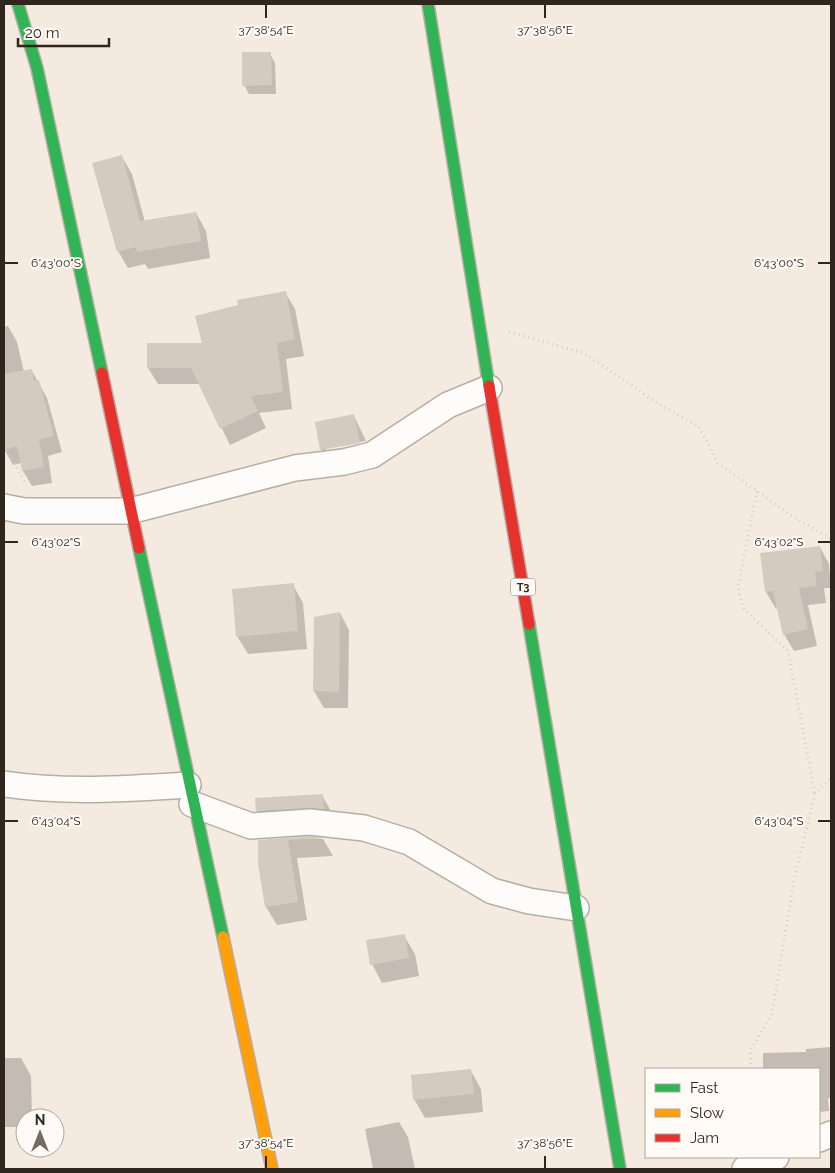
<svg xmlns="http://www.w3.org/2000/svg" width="835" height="1173" font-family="Raleway,sans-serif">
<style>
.shadow{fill:#0003}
.building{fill:#d3cac0}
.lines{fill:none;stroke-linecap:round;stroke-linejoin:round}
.street-casing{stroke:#b6aea4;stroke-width:28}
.fast-casing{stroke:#b6aea4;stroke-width:14}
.slow-casing{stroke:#b6aea4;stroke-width:14}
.jam-casing{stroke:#b6aea4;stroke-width:14}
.path{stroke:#d3cfcc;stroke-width:3;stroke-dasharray:1 4;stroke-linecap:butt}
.street{stroke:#fefcfa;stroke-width:25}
.fast{stroke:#30b455;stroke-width:11}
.slow{stroke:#ff9f0a;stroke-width:11}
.jam{stroke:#e5322d;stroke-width:11}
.ticks{fill:none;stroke:#2f261d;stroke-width:2}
.labels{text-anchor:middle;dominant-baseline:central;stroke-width:4;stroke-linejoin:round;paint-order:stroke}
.shield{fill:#fffaf5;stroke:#6d665e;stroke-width:1}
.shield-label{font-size:11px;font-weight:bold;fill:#2f261d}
.ticks-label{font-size:12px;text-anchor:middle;fill:#2f261d;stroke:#fffaf5;stroke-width:4;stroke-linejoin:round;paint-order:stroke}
</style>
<rect width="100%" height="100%" fill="#f5eadf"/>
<!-- shadow -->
<g class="shadow">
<polygon points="270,54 275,63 276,94 249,94 244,85"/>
<polygon points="122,157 132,174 145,222 196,213 206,231 210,258 148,269 145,264 128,268 118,251"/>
<polygon points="285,292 295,309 304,356 286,359 292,409 259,413 266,428 230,445 200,384 158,384 148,368 203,344"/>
<polygon points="8,326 17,342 24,372 32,371 47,398 62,452 48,456 52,483 32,486 23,471 21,463 13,465 4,449 4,327"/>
<polygon points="354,416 366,441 326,448 326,451 366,443 370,461 332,468 322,450 316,423"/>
<polygon points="820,547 829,564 831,588 824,588 826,603 808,605 817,646 794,651 784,634 778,608 776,609 766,592"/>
<polygon points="293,585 303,603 307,649 248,654 237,636"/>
<polygon points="340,613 349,630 348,708 324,708 314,691"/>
<polygon points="322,795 332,813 268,829 257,811"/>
<polygon points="310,838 323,839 333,856 297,858 307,920 277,925 266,907 259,841"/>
<polygon points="404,936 415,954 419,976 382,983 372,964"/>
<polygon points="831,1047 831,1098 828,1098 829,1111 819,1112 819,1069 763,1069 763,1053 806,1052 806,1049"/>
<polygon points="4,1058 21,1058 31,1076 32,1118 25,1118 25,1127 4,1127"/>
<polygon points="471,1071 481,1089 483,1112 425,1118 414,1099"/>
<polygon points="399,1122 408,1137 415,1169 373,1169 365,1129"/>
</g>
<!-- building -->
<g class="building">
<polygon points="242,52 271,52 272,85 242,86"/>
<polygon points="122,155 140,221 196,212 201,241 137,252 136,247 117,252 92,163"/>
<polygon points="286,291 295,339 277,343 283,392 251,396 258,411 220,429 191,368 147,368 147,343 202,343 195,316 238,305 237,300"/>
<polygon points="32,369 34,381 39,380 54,436 39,440 44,467 22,471 17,446 4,450 4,374"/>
<polygon points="354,414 360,443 320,450 315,422"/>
<polygon points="820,546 823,571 815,572 817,586 799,588 808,629 783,635 773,591 765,592 760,553"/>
<polygon points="294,583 298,631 236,637 232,589"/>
<polygon points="340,612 339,692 313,691 314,617"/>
<polygon points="323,794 324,809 309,808 256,811 255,798"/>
<polygon points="310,836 324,838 288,840 298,902 265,907 258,864 258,840"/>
<polygon points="405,934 409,958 370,965 366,940"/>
<polygon points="471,1069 474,1094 413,1100 411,1075"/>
</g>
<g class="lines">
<!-- street casing -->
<g class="street-casing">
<g id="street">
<polyline points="4,507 24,511 130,511 295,468 344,462 372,455 448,405 489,388"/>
<path d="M 4,784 C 67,793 125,789 188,785"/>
<polyline points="192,804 251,826 310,822 364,828 409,842 492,891 529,901 576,908"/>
<polyline points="819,1139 831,1134"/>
<polyline points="745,1169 776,1157"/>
</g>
</g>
<!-- fast casing -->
<g class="fast-casing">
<g id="fast">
<polyline points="18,4 37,68 102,373"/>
<polyline points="428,4 489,386"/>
<polyline points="139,548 223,937"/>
<polyline points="529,624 620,1169"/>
</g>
</g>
<!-- slow casing -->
<g class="slow-casing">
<polyline id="slow" points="223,937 272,1169"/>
</g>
<!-- jam casing -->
<g class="jam-casing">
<g id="jam">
<polyline points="102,373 139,548"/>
<polyline points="489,386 529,624"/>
</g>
</g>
<!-- path -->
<g class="path">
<polyline points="509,332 584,353 654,401 699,427 718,463 790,515 831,538"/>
<polyline points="4,446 25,482"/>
<polyline points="757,491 738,586 743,608 788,651 815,794"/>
<polyline points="751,1069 750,1051 772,1014 794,880 815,794 831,778"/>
</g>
<!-- street -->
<use href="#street" class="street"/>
<!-- fast -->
<use href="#fast" class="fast"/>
<!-- slow -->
<use href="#slow" class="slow"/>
<!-- jam -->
<use href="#jam" class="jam"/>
</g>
<!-- ticks -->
<path class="ticks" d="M 266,5 L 266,18M 545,5 L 545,18M 5,263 L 18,263M 818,263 L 830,263M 5,542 L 18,542M 818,542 L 830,542M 5,821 L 18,821M 818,821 L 830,821M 266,1156 L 266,1168M 545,1156 L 545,1168"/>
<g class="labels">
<!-- shield labels -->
<rect class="shield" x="510.5" y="578.5" width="25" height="17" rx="4"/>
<g class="shield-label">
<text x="523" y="587">T3</text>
</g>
</g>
<g class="ticks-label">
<text x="266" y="34">37°38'54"E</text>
<text x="545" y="34">37°38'56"E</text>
<text x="56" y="267">6°43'00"S</text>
<text x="779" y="267">6°43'00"S</text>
<text x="56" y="546">6°43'02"S</text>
<text x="779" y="546">6°43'02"S</text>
<text x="56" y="825">6°43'04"S</text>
<text x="779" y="825">6°43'04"S</text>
<text x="266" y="1147">37°38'54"E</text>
<text x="545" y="1147">37°38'56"E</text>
</g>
<!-- border -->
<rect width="835" height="1173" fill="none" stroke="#2f261d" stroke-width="10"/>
<!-- legend -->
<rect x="645" y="1068" width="175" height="90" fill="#fffaf5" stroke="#aca59f"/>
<rect x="655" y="1084" width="25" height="8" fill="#30b455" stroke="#aca59f"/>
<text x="690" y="1093" font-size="15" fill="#2f261d">Fast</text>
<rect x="655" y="1109" width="25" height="8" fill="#ff9f0a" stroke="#aca59f"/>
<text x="690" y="1118" font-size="15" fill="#2f261d">Slow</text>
<rect x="655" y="1134" width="25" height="8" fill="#e5322d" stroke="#aca59f"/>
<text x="690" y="1143" font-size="15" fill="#2f261d">Jam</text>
<!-- north arrow -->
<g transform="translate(40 1133)"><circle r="24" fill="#fffaf5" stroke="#aca59f"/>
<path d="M0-4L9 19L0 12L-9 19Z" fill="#746b61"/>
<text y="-8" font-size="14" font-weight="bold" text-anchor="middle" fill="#2f261d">N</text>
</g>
<!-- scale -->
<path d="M18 38v8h91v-8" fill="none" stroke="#2f261d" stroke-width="2.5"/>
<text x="25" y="38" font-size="15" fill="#2f261d" stroke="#fffaf5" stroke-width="4" paint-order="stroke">20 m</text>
</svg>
